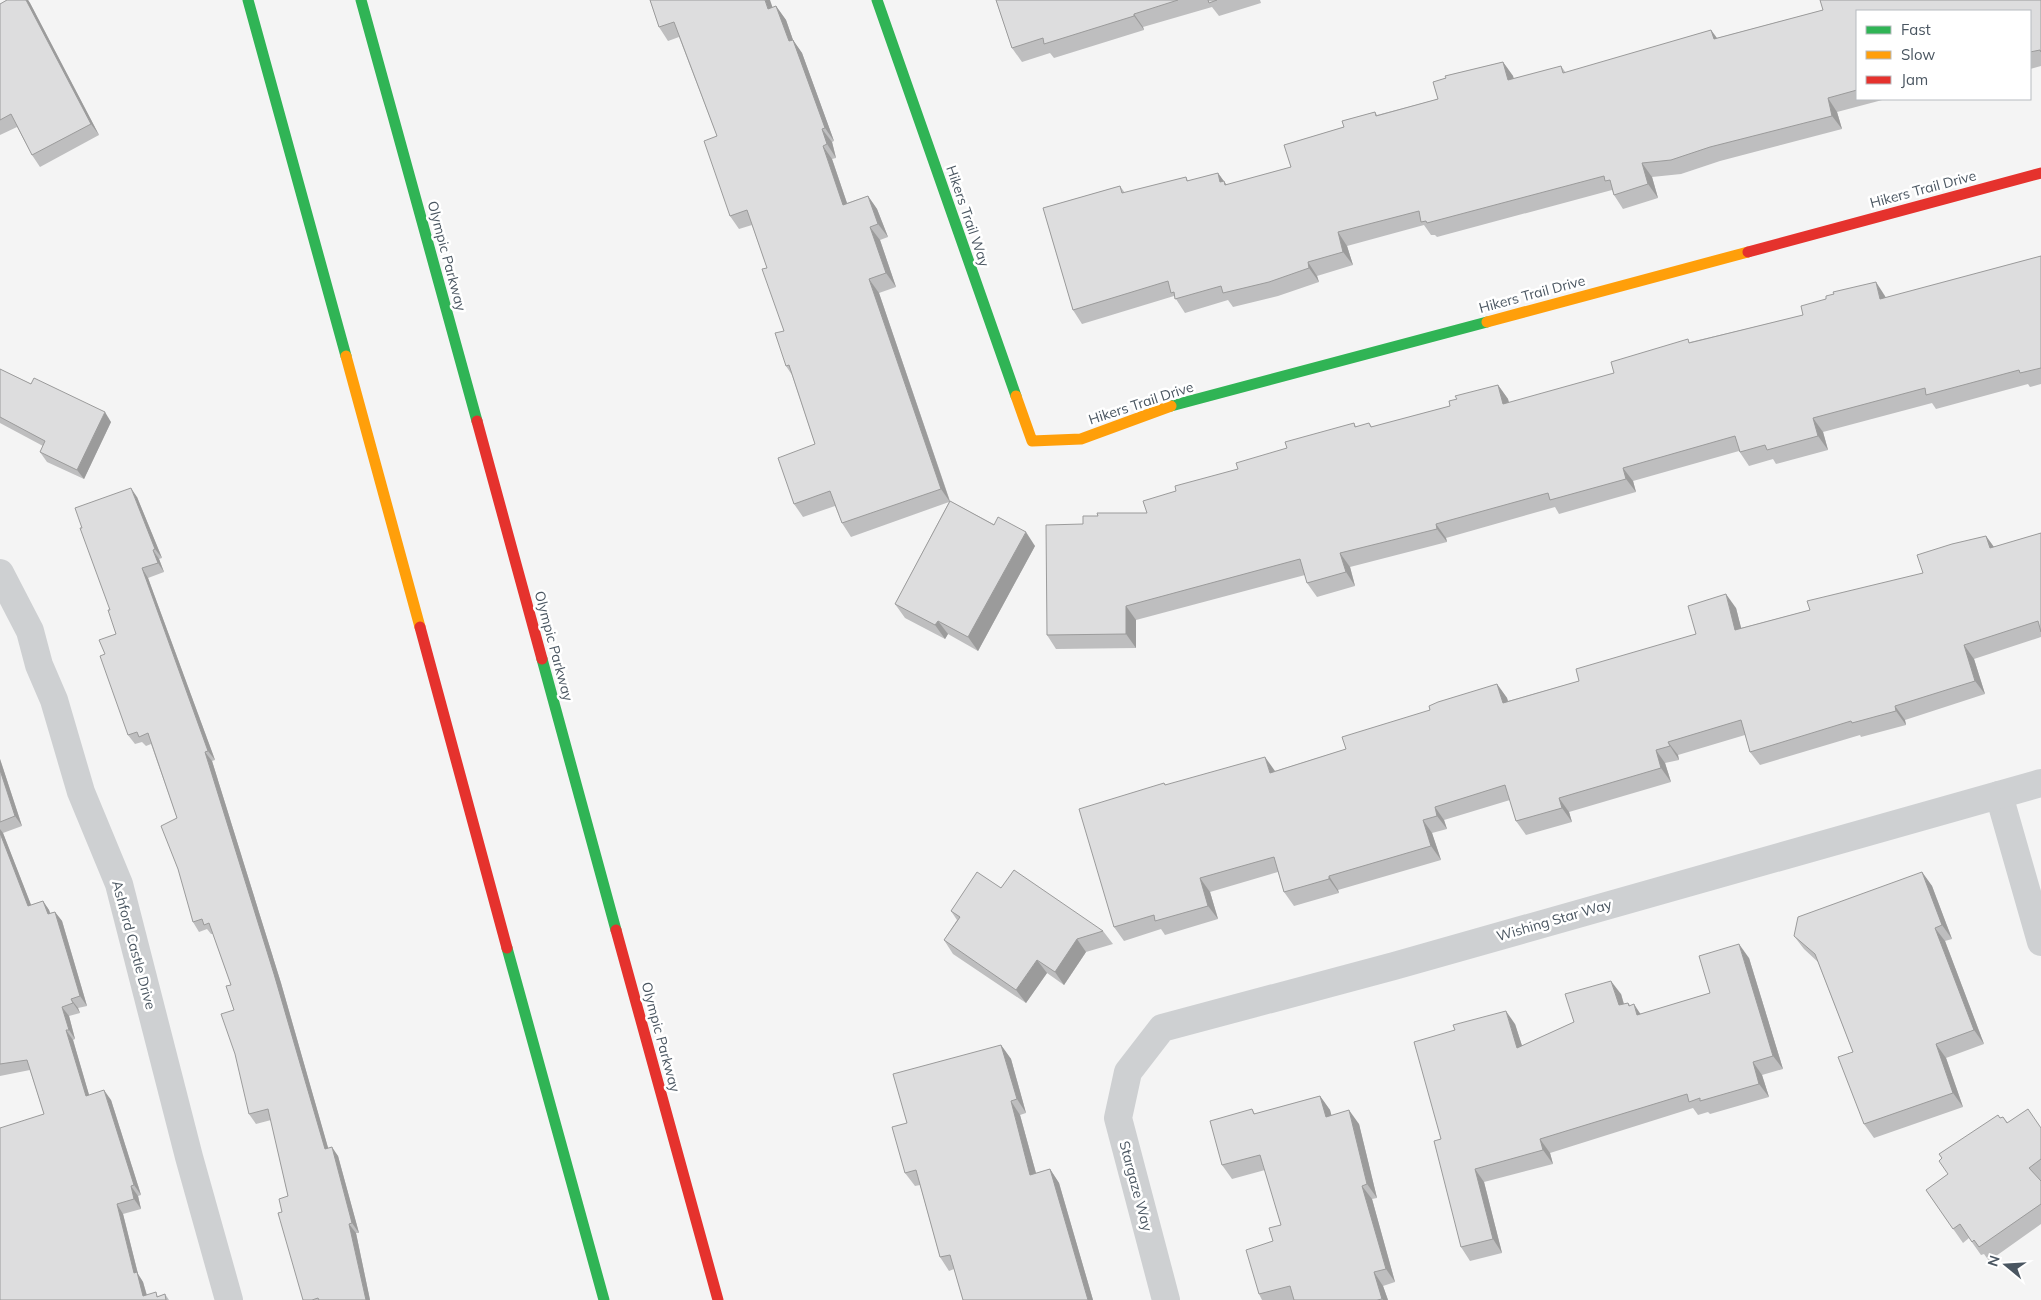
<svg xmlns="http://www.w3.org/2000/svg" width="2041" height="1300" font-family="Mulish,sans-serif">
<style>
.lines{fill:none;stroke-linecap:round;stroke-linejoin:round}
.street{stroke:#ced0d2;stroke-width:28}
.fast{stroke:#30b455;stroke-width:11}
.slow{stroke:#ff9f0a;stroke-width:11}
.jam{stroke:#e5322d;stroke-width:11}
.wall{fill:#bebebf}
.shaded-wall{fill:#9b9b9b}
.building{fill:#ddddde;stroke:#9b9b9b}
.labels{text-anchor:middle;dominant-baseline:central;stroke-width:5;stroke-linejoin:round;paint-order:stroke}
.street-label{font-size:14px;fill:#4a5661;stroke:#fff}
</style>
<rect width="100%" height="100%" fill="#f4f4f4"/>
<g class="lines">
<!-- street -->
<g class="street">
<polyline points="0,573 30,631 39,665 54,700 81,792 119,884 189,1157 229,1300"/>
<polyline points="1999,795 2041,942"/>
<polyline points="1166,1300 1118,1118 1128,1072 1162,1028 1394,966 2041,783"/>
</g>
<!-- fast -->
<g class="fast">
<polyline points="248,0 346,356"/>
<polyline points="361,0 477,421"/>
<polyline points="877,0 1016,396"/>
<polyline points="1171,406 1487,322"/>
<polyline points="542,659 616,930"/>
<polyline points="507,948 604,1300"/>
</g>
<!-- slow -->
<g class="slow">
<polyline points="1487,322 1748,252"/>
<polyline points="346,356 420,627"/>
<polyline points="1016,396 1032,441 1081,439 1171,406"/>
</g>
<!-- jam -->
<g class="jam">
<polyline points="1748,252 2041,173"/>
<polyline points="477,421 542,659"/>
<polyline points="420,627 507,948"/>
<polyline points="616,930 718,1300"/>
</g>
</g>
<!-- wall -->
<g class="wall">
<polygon points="7,0 28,0 30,3 99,135 40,167 32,155 17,127 0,135 0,4"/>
<polygon points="650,0 773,8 776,6 786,20 793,40 802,53 834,141 832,142 836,158 832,159 847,203 868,196 877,209 888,237 880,240 896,287 879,293 950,501 1035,546 978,651 948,634 945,639 905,618 895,604 949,502 851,537 842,523 835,506 803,517 794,504 815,444 792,375 786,366 784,331 767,268 752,225 739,229 730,216 717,136 679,37 668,41 659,27"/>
<polygon points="996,0 1261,0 1260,0 1261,3 1219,16 1212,7 1143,27 1144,30 1054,58 1050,53 1022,62 1012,48"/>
<polygon points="1820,0 2041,0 2041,66 2030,69 2030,11 1857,11 1857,99 1886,99 1837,112 1842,129 1720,161 1681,174 1652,177 1658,198 1623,209 1614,195 1612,190 1437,237 1435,235 1431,235 1424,225 1347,246 1353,265 1317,276 1319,282 1278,296 1233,307 1228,300 1185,313 1174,296 1082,324 1073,310 1043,208 1120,186 1125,193 1186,177 1188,181 1218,173 1226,185 1291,167 1284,145 1344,127 1342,121 1375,112 1377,115 1438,99 1433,82 1446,78 1445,76 1503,62 1513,76 1514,79 1561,66 1566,73 1711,30 1717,38 1823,10"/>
<polygon points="2041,256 2041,384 2030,387 2028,384 1936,409 1932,403 1823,432 1828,450 1776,464 1773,459 1749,466 1739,451 1633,481 1636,492 1559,514 1555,507 1446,538 1447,542 1350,567 1355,586 1317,597 1307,583 1305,575 1136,620 1136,648 1056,649 1047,635 1083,524 1098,516 1147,513 1176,491 1238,469 1287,448 1354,423 1356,427 1369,423 1372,427 1450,406 1457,399 1498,385 1508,399 1509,403 1614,373 1690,342 1885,296 1886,298"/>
<polygon points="0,369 111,422 84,479 47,462 40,452 43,446 0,423"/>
<polygon points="137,497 162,558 159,559 164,572 148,578 215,760 212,761 281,983 328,1148 338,1156 359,1233 356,1233 370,1300 303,1300 282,1212 288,1196 271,1120 256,1124 249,1114 231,985 213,934 211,934 207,929 199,932 193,922 177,818 151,744 146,746 142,742 135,744 128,735 105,654 116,634 110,610"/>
<polygon points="2041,533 2041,637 1974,659 1985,694 1905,720 1906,725 1861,737 1860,735 1760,765 1750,752 1745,735 1678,755 1679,760 1665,763 1671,782 1569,812 1572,822 1526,835 1516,821 1510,800 1444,820 1447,829 1432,833 1441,860 1338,890 1339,893 1294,906 1284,892 1278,872 1210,892 1218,919 1165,935 1161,929 1124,941 1114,927 1164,783 1166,785 1275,771 1346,749 1430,710 1497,684 1507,698 1508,701 1579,681 1696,634 1736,608 1741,628 1810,610 1923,573 1986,536 1994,547"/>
<polygon points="0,759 22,826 3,833 31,905 43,901 49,910 50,913 55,912 62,921 87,1006 78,1008 80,1013 69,1016 75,1039 73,1040 89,1095 111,1100 141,1195 138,1196 141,1209 123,1214 138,1274 143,1282 147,1295 159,1296 165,1294 169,1300 0,1300 44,1114 30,1070 0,1076"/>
<polygon points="1922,872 1932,886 1952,939 1945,941 1984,1044 1946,1058 1963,1107 1874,1138 1864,1124 1853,1052 1818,962 1804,949 1794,936"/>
<polygon points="1001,888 1103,931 1113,944 1086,952 1064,985 1047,973 1026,1003 953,954 944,940 957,920 951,911"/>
<polygon points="1749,958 1783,1069 1762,1075 1769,1097 1710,1114 1708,1112 1698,1115 1693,1108 1550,1153 1553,1164 1484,1182 1502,1253 1470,1261 1461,1247 1441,1139 1515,1024 1522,1046 1574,1022 1621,994 1624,1004 1628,1003 1630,1005 1641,1014 1710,993"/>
<polygon points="1001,1045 1011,1059 1026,1113 1020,1115 1036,1173 1050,1169 1059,1183 1093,1300 963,1300 954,1269 949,1271 940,1257 920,1185 915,1186 905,1173"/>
<polygon points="1320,1096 1330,1110 1331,1115 1359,1124 1377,1198 1372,1199 1395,1282 1383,1286 1388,1300 1262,1300 1259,1294 1273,1241 1281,1225 1265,1170 1232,1179 1222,1165 1252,1109 1255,1114"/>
<polygon points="2003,1117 2008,1123 2041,1128 2041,1180 2040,1180 2041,1181 2041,1224 1989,1261 1984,1254 1981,1255 1969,1238 1963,1243 1926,1190 1948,1174 1942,1159 1939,1154"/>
</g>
<!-- shaded-wall -->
<g class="shaded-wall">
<polygon points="26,0 28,0 30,3 99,135 91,124"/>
<polygon points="765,0 770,0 778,23 768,9"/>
<polygon points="776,6 786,20 793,40 802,53 834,141 825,128 789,41"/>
<polygon points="1134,14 1143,27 1144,30 1134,16"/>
<polygon points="1711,30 1721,44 1714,39"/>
<polygon points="1503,62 1513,76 1517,94 1508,80"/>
<polygon points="1828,98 1837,112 1842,129 1832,116"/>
<polygon points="822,129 832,142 836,158 827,144"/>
<polygon points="823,146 832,159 852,218 843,205"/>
<polygon points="1642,163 1652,177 1658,198 1648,184"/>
<polygon points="1218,173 1234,195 1220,182"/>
<polygon points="868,196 877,209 888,237 878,224"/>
<polygon points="870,227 880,240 896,287 886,273"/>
<polygon points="1338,232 1347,246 1353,265 1343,252"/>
<polygon points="1308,262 1317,276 1319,282 1309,268"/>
<polygon points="869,279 879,293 950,502 941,489"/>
<polygon points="1876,282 1885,296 1889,313 1880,299"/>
<polygon points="1498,385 1508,399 1513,418 1503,404"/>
<polygon points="105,412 111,422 84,479 77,470"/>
<polygon points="1813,418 1823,432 1828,450 1818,436"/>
<polygon points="1623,468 1633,481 1636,492 1626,479"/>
<polygon points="131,488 137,497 162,558 155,549"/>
<polygon points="1436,524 1446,538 1447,542 1437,529"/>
<polygon points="1026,532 1035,546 978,651 968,637"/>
<polygon points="1986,536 1996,550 1990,548"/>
<polygon points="153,550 159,559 164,572 158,563"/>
<polygon points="1340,553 1350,567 1355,586 1346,572"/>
<polygon points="142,568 148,578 215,760 208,751"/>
<polygon points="1726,594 1736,608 1745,643 1735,630"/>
<polygon points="1126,606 1136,620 1136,648 1126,634"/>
<polygon points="938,621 948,634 945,639 935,625"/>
<polygon points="1964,645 1974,659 1985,694 1975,681"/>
<polygon points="1497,684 1507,698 1512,717 1503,703"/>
<polygon points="1895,706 1905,720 1906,725 1896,711"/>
<polygon points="1668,742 1678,755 1679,760 1670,746"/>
<polygon points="1656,750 1665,763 1671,782 1661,768"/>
<polygon points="205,752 212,761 281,983 331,1158 325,1149"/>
<polygon points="1265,757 1275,771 1279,786 1270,773"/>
<polygon points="0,759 22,826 15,816 0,770"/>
<polygon points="1559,798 1569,812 1572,822 1562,808"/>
<polygon points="1435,807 1444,820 1447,829 1437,816"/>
<polygon points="1423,820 1432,833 1441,860 1431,846"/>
<polygon points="0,829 3,833 35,915 28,906 0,833"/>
<polygon points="1922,872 1932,886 1952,939 1942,925"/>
<polygon points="1329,876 1338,890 1339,893 1329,879"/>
<polygon points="1200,878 1210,892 1218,919 1208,906"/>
<polygon points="43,901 49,910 54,924 48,914"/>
<polygon points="55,912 62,921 87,1006 80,996"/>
<polygon points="1935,928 1945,941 1984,1044 1974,1030"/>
<polygon points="1077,939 1086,952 1064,985 1055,972"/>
<polygon points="1739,944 1749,958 1783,1069 1773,1056"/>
<polygon points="1037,960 1047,973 1026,1003 1016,990"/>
<polygon points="1611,981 1621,994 1628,1019 1619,1005"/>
<polygon points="71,999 78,1008 80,1013 73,1003"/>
<polygon points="1634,1004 1643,1018 1637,1015"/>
<polygon points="62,1007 69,1016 75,1039 69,1030"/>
<polygon points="1506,1011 1515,1024 1527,1061 1517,1048"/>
<polygon points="66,1030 73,1040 92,1105 86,1096"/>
<polygon points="1936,1044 1946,1058 1963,1107 1953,1093"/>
<polygon points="1001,1045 1011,1059 1026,1113 1017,1099"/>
<polygon points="1753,1062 1762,1075 1769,1097 1759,1084"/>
<polygon points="104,1090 111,1100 141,1195 134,1185"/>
<polygon points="1320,1096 1330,1110 1336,1131 1326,1117"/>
<polygon points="1011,1101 1020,1115 1040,1188 1030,1175"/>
<polygon points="1349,1110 1359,1124 1377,1198 1367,1184"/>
<polygon points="1540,1139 1550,1153 1553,1164 1543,1150"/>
<polygon points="332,1147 338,1156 359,1233 352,1223"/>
<polygon points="1050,1169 1059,1183 1093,1300 1088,1300"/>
<polygon points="1475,1169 1484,1182 1502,1253 1493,1239"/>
<polygon points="131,1186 138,1196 141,1209 134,1199"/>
<polygon points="1362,1186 1372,1199 1395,1282 1386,1269"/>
<polygon points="117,1204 123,1214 138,1274 143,1282 148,1300 143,1296 134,1273"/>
<polygon points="349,1224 356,1233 370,1300 366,1300"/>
<polygon points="1374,1272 1383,1286 1388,1300 1383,1300 1382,1299"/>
</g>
<!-- building -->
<g class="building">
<polygon points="7,0 26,0 91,124 32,155 11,114 0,120 0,4"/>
<polygon points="650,0 765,0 768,9 776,6 789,41 793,40 825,128 822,129 827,144 823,146 843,205 868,196 878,224 870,227 886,273 869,279 941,489 842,523 830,491 794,504 778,458 815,444 789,365 786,366 775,333 784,331 762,269 767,268 747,210 730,216 704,141 717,136 674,22 659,27"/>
<polygon points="996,0 1178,0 1134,14 1134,16 1044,44 1043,38 1012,48"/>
<polygon points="1208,0 1217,0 1209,3"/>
<polygon points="1820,0 2041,0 2041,52 2040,50 2030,52 2030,11 1857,11 1857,90 1828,98 1832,116 1710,147 1671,160 1642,163 1648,184 1614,195 1610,180 1605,181 1604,176 1427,223 1426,221 1421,222 1419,211 1338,232 1343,252 1308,262 1309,268 1269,282 1223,293 1221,286 1175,299 1174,292 1171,293 1168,281 1073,310 1043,208 1120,186 1122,193 1186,177 1187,181 1218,173 1220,182 1224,181 1225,185 1291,167 1284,145 1344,127 1342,121 1375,112 1376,116 1438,99 1433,82 1446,78 1445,76 1503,62 1508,80 1561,66 1563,73 1711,30 1714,39 1823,10"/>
<polygon points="2041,256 2041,368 2020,373 2019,370 1926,395 1925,388 1813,418 1818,436 1767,450 1765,445 1740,452 1735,436 1623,468 1626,479 1550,500 1548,493 1436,524 1437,529 1340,553 1346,572 1307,583 1300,559 1126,606 1126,634 1047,635 1046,525 1083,524 1083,516 1098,516 1097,513 1147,513 1143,501 1176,491 1175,486 1238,469 1236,463 1287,448 1285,442 1354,423 1355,427 1369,423 1371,427 1450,406 1449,401 1457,399 1455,396 1498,385 1503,404 1614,373 1611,362 1688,339 1689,343 1803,315 1801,306 1826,299 1826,296 1834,294 1833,292 1876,282 1880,299"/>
<polygon points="0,369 31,384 34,378 105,412 77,470 40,452 45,441 0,417"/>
<polygon points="131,488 155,549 153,550 158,563 142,568 208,751 205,752 274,974 325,1149 332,1147 352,1223 349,1224 366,1300 319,1300 318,1298 312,1300 303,1300 278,1213 282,1212 279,1199 288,1196 268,1109 249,1114 235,1054 221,1014 234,1010 226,986 231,985 209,923 204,925 202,919 193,922 178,869 161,826 177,818 148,733 139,737 137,732 128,735 100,656 105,654 99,640 116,634 108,610 110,610 80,528 82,528 75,508"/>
<polygon points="950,501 994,525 998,517 1026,532 968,637 938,621 935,625 895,604"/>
<polygon points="2041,533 2041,632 2038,621 1964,645 1975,681 1895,706 1896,711 1852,723 1851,721 1750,752 1741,720 1668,742 1670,746 1656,750 1661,768 1559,798 1562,808 1516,821 1505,785 1435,807 1437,816 1423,820 1431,846 1329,876 1329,879 1284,892 1274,857 1200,878 1208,906 1155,921 1154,915 1114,927 1079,809 1164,783 1165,785 1265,757 1270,773 1346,749 1342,737 1430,710 1429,706 1438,702 1497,684 1503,703 1579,681 1576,669 1696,634 1688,606 1726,594 1735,630 1810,610 1807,601 1923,573 1917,555 1952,544 1986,536 1990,548"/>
<polygon points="0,770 15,816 0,822"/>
<polygon points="0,833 28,906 43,901 48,914 55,912 80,996 71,999 73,1003 62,1007 69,1030 66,1030 86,1096 104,1090 134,1185 131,1186 134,1199 117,1204 134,1273 137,1272 143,1296 156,1292 157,1297 165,1294 166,1300 0,1300 0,1128 44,1114 27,1060 0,1064"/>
<polygon points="1014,870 1103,931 1077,939 1055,972 1037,960 1016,990 944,940 960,917 951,911 977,872 1001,888"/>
<polygon points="1922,872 1942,925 1935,928 1974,1030 1936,1044 1953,1093 1864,1124 1838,1057 1853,1052 1815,954 1794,936 1798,917"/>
<polygon points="1739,944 1773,1056 1753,1062 1759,1084 1700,1101 1700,1098 1689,1102 1687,1094 1540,1139 1543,1150 1475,1169 1493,1239 1461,1247 1434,1141 1441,1139 1414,1042 1455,1030 1453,1025 1506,1011 1517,1048 1574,1022 1565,994 1611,981 1619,1005 1628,1003 1629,1006 1634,1004 1637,1015 1710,993 1699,956"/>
<polygon points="1001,1045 1017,1099 1011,1101 1030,1175 1050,1169 1088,1300 963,1300 950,1255 940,1257 916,1170 905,1173 892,1127 907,1123 893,1074"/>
<polygon points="1320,1096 1326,1117 1349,1110 1367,1184 1362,1186 1386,1269 1374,1272 1382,1299 1377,1300 1294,1300 1290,1286 1259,1294 1246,1250 1273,1241 1269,1228 1281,1225 1260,1155 1222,1165 1210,1121 1252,1109 1254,1114"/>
<polygon points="2028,1109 2041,1128 2041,1159 2029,1168 2041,1181 2041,1204 1979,1247 1974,1240 1972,1242 1960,1224 1953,1229 1926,1190 1948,1174 1939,1161 1942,1158 1939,1154 1998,1115 2000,1118 2003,1117 2007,1123"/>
</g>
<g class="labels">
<!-- street labels -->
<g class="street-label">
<text transform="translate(1923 189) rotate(-15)">Hikers Trail Drive</text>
<text transform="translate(968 216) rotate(71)">Hikers Trail Way</text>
<text transform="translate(447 256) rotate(75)">Olympic Parkway</text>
<text transform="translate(1532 294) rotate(-15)">Hikers Trail Drive</text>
<text transform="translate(1141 403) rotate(-18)">Hikers Trail Drive</text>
<text transform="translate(554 646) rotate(75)">Olympic Parkway</text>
<text transform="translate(1554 920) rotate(-16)">Wishing Star Way</text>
<text transform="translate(134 945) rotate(75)">Ashford Castle Drive</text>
<text transform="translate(661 1037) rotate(75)">Olympic Parkway</text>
<text transform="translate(1136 1186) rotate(75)">Stargaze Way</text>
</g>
</g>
<!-- legend -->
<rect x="1856" y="10" width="175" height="90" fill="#ffffff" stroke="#b7bbc0"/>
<rect x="1866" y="26" width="25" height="8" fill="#30b455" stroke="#b7bbc0"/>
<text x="1901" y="35" font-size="15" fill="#4a5661">Fast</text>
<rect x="1866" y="51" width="25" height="8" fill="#ff9f0a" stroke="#b7bbc0"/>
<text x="1901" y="60" font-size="15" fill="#4a5661">Slow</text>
<rect x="1866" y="76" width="25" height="8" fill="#e5322d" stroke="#b7bbc0"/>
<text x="1901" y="85" font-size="15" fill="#4a5661">Jam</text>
<!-- north arrow -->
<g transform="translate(2006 1265) rotate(288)" stroke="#ffffff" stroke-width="4" paint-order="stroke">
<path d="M0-4L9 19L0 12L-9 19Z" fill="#4a5661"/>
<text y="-8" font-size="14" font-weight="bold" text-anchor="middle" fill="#4a5661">N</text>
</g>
</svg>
